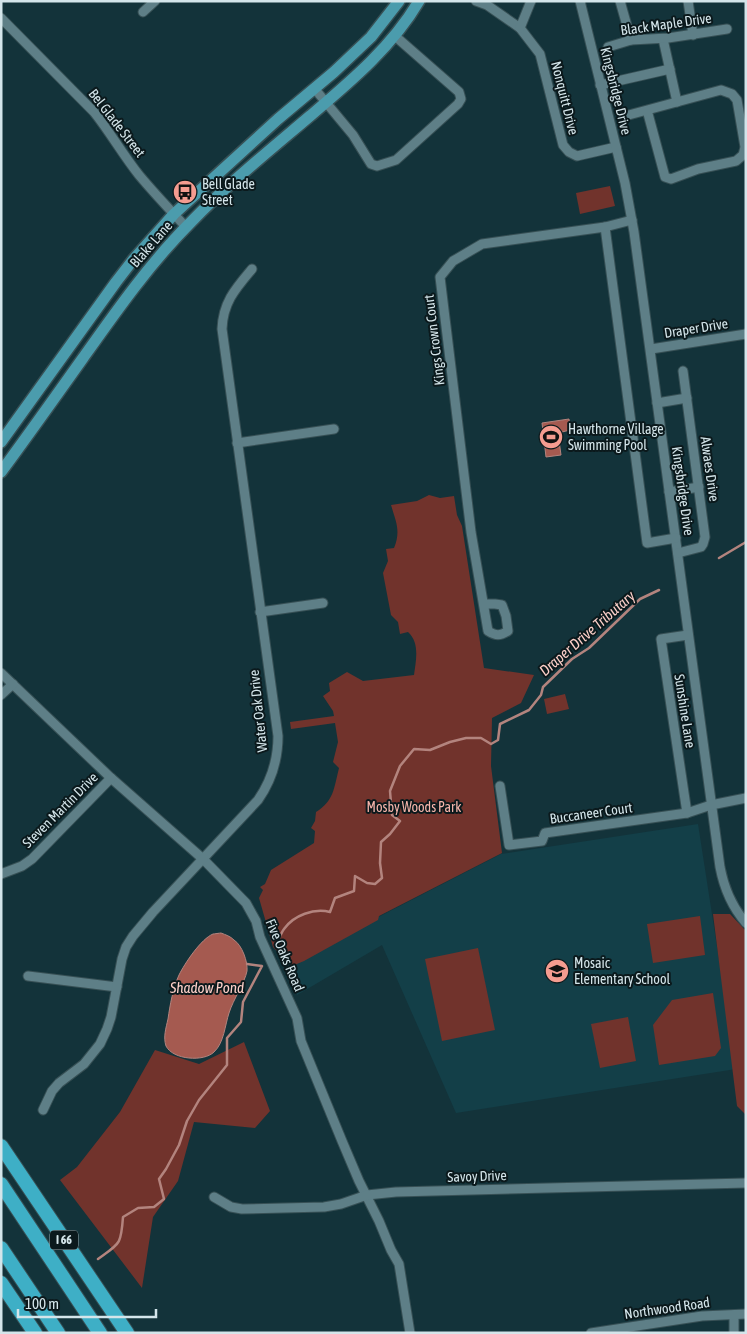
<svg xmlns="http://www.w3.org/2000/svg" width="747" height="1334" font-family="'Asap Condensed',sans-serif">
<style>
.built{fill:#133f48}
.green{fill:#71332c}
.water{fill:#a55a50;stroke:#b3847e}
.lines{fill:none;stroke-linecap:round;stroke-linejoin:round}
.stream{stroke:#b3847e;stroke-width:2.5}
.minor-casing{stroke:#375055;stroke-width:11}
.major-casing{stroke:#375055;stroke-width:14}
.highway-casing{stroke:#375055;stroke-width:16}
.minor{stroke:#5e7f87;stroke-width:9}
.major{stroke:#4b9cad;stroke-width:11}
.highway{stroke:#3eafc6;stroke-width:14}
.labels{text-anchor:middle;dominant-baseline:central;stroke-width:4;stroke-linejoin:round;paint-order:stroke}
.shield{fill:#0b191c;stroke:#98a8ac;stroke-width:1}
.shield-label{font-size:12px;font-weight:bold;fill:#d4e5ea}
.street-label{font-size:14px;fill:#d4e5ea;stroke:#0b191c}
.poi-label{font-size:14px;fill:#d4e5ea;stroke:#0b191c;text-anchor:start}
.park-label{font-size:14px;fill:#f6b5ab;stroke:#0b191c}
.water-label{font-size:15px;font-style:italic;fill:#fed1ca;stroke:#0b191c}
</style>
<rect width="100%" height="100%" fill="#13333a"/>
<!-- built -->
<polygon class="built" points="698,824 736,1069 456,1113 382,945 297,995 285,965 501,854"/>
<!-- green -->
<g class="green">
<polygon points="610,186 615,206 580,214 576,193"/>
<path d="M 429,495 L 440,498 L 454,496 L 457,515 L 462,526 L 484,668 L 534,675 L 521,703 L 492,718 L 491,766 L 502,853 L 379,916 L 378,920 L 304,961 L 292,966 L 289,963 L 286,964 L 285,959 L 273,947 L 259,898 L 263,890 L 260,887 L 265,884 L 271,870 L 314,843 L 315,831 L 311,828 L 315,821 L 316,812 C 334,801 334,788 339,768 L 333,762 L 338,742 L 335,723 L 291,729 L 290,722 L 334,716 L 333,711 L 323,696 L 330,691 L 329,683 L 347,672 L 363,681 L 414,675 C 416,660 420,643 408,632 L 400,634 L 398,622 L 391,615 L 383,573 L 388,561 L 386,549 L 394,548 C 401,531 396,522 391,505 L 417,501 Z"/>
<polygon points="565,694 569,709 547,714 544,699"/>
<polygon points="713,914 730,914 746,931 746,1115 737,1106"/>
<polygon points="700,916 705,955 653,963 647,924"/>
<polygon points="478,948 495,1030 442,1041 425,959"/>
<polygon points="713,993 721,1048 715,1056 659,1065 653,1025 672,1000"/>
<polygon points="628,1017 636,1061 600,1068 591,1024"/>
<polygon points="244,1042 270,1111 255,1128 194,1122 178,1181 153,1217 142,1288 60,1180 77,1167 120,1112 155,1050 199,1064"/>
</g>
<!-- water -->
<g class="water">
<polygon points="569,419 570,430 558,433 561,455 546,457 542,423"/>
<path d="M 221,933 C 226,935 230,936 234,940 C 242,945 248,962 247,971 C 245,982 233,1000 229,1013 C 225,1025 224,1043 214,1052 C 204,1062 173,1060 166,1046 C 163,1037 166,1028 168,1019 C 170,1005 173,988 179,975 C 185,963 201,939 213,934 C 214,934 220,933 221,933 Z"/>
</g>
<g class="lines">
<!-- stream -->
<g class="stream">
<polyline points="719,558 746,542"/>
<path d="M 277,943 C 279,939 281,933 284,929 C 294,915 314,908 330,912 L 335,898 L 354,891 L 355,876 L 367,883 L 375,884 L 382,878 L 380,863 L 381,842 L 390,834 L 400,821 L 392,815 L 390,791 L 400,766 L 414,749 L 430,750 L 450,742 L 466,738 L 481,738 L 491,744 L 498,740 L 500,724 L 529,710 L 541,695 L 543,687 L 572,659 L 589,648 L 640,599 L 659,590"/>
<path d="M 98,1259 C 120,1243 121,1245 123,1217 L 138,1208 L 154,1207 L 164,1199 L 159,1179 L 166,1169 L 179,1145 L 187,1121 L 199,1100 L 227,1065 L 227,1038 L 241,1022 L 243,1002 L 262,966 L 247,964"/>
</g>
<!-- minor casing -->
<g class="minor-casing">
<g id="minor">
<polyline points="476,1 487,5 520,28 540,54 563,145 569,152 577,156 616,147"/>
<path d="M 580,1 L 625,183 L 634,232 L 720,867 C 724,888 732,907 746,923"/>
<polyline points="620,1 631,40"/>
<polyline points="688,1 693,35"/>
<polyline points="143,12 155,1"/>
<path d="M 1,18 L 94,112 C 110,132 123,155 139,175 C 154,193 170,210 186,227"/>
<polyline points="520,28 531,1"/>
<polyline points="663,39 677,102"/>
<polyline points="608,47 631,40 668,38 727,29"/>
<polyline points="600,85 670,69"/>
<polyline points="314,88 353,135 371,164 377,166 396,160 458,104 461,99 459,92 395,36"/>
<polyline points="625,116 721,90 732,94 737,100 745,147 743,155 736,161 698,169 671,179 665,177 647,110"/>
<polyline points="605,227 647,543 676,538"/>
<polyline points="651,349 746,334"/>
<polyline points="657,403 687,398"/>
<polyline points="237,443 334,429"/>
<polyline points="669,492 699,487"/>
<polyline points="678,553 701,547 703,544 705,537 683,371"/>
<path d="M 484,604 L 495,604 L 502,605 L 506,616 L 508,631 C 500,636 496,636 488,631 L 471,532 L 440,277 L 453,261 L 482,244 L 605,227 L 632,220"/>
<polyline points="260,612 323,603"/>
<polyline points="1,673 111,778 203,859 246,903 256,921 260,937 297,1018 301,1041 342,1141 359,1181 379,1221 391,1250 399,1264 410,1333"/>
<polyline points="1,695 13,684"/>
<polyline points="500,786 509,845 542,841 545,833 687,813 711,805 746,798"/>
<polyline points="687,813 661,639 688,635"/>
<polyline points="1,874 22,866 32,859 111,778"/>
<polyline points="28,976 117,987"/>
<path d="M 43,1110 L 52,1091 L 59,1083 L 84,1064 L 100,1044 L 107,1029 L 111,1017 L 122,959 L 126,947 L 133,936 L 153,912 L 258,800 C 272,780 278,760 278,736 L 222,329 C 223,302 236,288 252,269"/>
<polyline points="214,1197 231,1207 242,1209 324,1207 341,1204 367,1195 396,1192 746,1183"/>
<polyline points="734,1315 734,1333"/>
<polyline points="591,1333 702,1316 746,1314"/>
</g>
</g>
<!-- major casing -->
<g class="major-casing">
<g id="major">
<polyline points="1,442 116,282 133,260 174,214 278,119 334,72 371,37 399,1"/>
<path d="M 1,472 C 29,434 56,396 83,358 C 117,310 150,263 191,222 C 228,184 270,150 310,116 C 350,82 392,47 419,1"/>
</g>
</g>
<!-- highway casing -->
<g class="highway-casing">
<g id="highway">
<polyline points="1,1146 127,1333"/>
<polyline points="1,1184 100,1333"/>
<polyline points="1,1248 58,1333"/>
<polyline points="1,1283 35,1333"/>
</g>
</g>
<!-- minor -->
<use href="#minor" class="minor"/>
<!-- major -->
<use href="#major" class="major"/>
<!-- highway -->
<use href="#highway" class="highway"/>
</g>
<!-- icons -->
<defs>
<g id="bus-disc" transform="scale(1.25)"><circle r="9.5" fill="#f59c90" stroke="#0b191c"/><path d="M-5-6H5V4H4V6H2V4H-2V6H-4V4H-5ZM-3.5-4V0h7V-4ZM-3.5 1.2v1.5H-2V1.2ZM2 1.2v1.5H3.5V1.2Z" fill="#111"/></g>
<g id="stadium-disc" transform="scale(1.25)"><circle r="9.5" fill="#f59c90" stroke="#0b191c"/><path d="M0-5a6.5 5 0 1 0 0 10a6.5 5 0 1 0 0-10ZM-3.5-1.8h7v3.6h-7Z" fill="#111"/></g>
<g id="school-disc" transform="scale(1.25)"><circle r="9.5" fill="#f59c90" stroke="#0b191c"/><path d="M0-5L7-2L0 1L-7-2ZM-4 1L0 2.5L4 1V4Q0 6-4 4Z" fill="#111"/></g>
</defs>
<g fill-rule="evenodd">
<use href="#bus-disc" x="185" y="192"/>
<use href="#stadium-disc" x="551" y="437"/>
<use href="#school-disc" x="557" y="971"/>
</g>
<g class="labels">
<!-- shield labels -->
<rect class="shield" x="50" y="1230.5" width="28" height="19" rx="4"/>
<g class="shield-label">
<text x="64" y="1240">I 66</text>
</g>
<!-- street labels -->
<g class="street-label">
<text transform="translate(666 24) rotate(-8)">Black Maple Drive</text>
<text transform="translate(616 91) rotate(76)">Kingsbridge Drive</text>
<text transform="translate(565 98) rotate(76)">Nonquitt Drive</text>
<text transform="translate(117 123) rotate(52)">Bel Glade Street</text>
<text transform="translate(151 244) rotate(-49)">Blake Lane</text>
<text transform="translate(696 328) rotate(-9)">Draper Drive</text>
<text transform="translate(434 340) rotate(-97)">Kings Crown Court</text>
<text transform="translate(710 469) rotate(82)">Alwaes Drive</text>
<text transform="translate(683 491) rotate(82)">Kingsbridge Drive</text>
<text transform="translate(258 711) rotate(-96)">Water Oak Drive</text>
<text transform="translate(685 711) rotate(81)">Sunshine Lane</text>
<text transform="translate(60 810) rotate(-45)">Steven Martin Drive</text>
<text transform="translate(591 813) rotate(-8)">Buccaneer Court</text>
<text transform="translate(285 955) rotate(67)">Five Oaks Road</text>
<text transform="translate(477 1176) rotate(-2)">Savoy Drive</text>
<text transform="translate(667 1308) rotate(-8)">Northwood Road</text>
</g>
<!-- poi labels -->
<g class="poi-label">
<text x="202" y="184">Bell Glade<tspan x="202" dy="16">Street</tspan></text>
<text x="568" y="429">Hawthorne Village<tspan x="568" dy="16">Swimming Pool</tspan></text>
<text x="574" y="963">Mosaic<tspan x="574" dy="16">Elementary School</tspan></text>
</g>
<!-- park labels -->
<g class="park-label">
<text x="414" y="807">Mosby Woods Park</text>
</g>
<!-- water labels -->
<g class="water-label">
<text transform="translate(587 633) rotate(-41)">Draper Drive Tributary</text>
<text x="207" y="987">Shadow Pond</text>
</g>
</g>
<!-- border -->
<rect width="747" height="1334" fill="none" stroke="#d4e5ea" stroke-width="5"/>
<!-- scale -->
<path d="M18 1309v8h138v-8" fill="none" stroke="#d4e5ea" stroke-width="2.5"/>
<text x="25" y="1309" font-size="15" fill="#d4e5ea" stroke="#0b191c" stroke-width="4" paint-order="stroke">100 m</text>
</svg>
